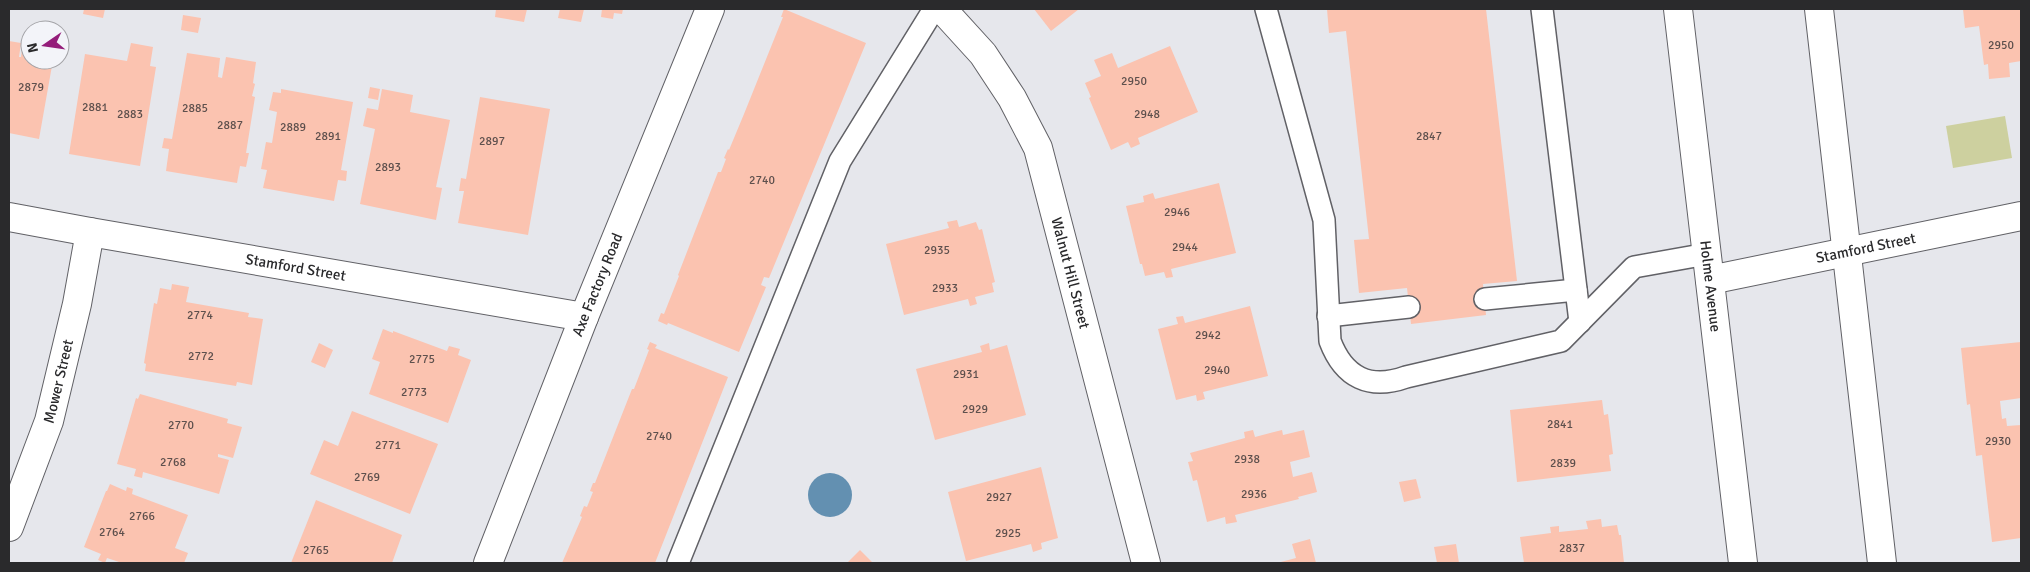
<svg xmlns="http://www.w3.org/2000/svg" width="2030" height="572" font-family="Signika,sans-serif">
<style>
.green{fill:#cdd09f}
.water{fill:#6390b1}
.building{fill:#fbc3b0}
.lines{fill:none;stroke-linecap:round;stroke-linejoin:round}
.lane-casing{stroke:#616166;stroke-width:24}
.street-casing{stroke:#616166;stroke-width:30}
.secondary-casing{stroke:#616166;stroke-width:30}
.lane{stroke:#fff;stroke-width:21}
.street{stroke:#fff;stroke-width:28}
.secondary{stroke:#fff;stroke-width:28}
.labels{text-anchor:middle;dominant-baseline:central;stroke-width:4;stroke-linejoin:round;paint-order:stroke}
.number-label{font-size:12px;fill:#5e504d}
.street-label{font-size:15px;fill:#2a2a2c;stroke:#f3f4f9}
</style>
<rect width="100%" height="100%" fill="#e6e7ec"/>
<!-- green -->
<polygon class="green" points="2005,116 2012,158 1953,168 1946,126"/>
<!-- water -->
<circle class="water" cx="830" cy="495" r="22"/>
<!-- building -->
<g class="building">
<polygon points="84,9 105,9 103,18 83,14"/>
<polygon points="496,9 527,9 524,22 495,17"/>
<polygon points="560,9 584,9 581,22 558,18"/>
<polygon points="602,9 623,9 622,14 614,13 613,19 601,17"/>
<polygon points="784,9 866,43 769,278 764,277 761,285 766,287 739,352 668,323 667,325 658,321 661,313 664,314 679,276 678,275 718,172 721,172 726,159 724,158 728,149 729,150 744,114 783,17 781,17"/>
<polygon points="1034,9 1079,9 1051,31"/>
<polygon points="1327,9 1486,9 1517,281 1483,284 1486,315 1411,324 1407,288 1359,293 1354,240 1369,239 1346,31 1329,33"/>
<polygon points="1963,9 2021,9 2021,61 2009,63 2010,77 1989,79 1988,64 1984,65 1979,26 1965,28"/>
<polygon points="183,15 201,18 198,33 181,30"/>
<polygon points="9,41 21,43 19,57 21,57 23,42 30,43 30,60 53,60 39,139 9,133"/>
<polygon points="131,43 153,47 150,66 156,67 140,166 69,154 85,54 127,61"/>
<polygon points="1170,46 1198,112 1138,138 1140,144 1131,148 1128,142 1111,150 1089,98 1091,97 1085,83 1101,76 1094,60 1112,53 1118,68"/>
<polygon points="187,53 220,58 218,77 222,78 226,57 256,62 253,83 255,84 252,96 255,97 246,153 249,153 246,167 240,166 237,183 166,171 169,149 162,148 164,138 172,139"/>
<polygon points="370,87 380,89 378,100 368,98"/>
<polygon points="281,89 353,102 341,170 347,171 346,181 338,180 334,201 263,188 267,170 261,169 266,142 272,143 277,112 269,110 273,92 281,93"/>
<polygon points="382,89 413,95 410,112 450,120 436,187 442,188 436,220 360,204 375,129 363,126 367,108 378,110"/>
<polygon points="480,97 550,109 528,235 458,223 464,191 459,191 461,178 466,179"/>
<polygon points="1219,183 1236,253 1171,269 1173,277 1166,278 1164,272 1145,276 1142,264 1140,264 1126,206 1144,202 1143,196 1153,193 1155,199"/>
<polygon points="957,220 959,227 976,222 979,230 982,229 995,282 992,283 994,292 975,297 977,304 970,306 968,299 904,315 886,244 949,228 947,222"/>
<polygon points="172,284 189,287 186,302 249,313 248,317 263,319 252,385 237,382 236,386 145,371 146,364 144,363 154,303 157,304 160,288 171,290"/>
<polygon points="1250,306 1268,376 1203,392 1205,399 1197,401 1196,395 1176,400 1158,329 1178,324 1176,317 1183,316 1185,323"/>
<polygon points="383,329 393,333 393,331 447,351 449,346 460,349 458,355 471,360 448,423 369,394 380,362 372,359"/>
<polygon points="650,342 657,345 655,348 728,377 655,563 562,563 582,517 580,516 584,506 587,507 593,492 590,491 593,483 595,483 632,389 634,389 649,350 647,349"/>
<polygon points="2021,342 2021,398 2000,401 2002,419 2006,418 2007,426 2021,425 2021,538 1992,542 1982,455 1976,456 1970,404 1967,405 1961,348"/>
<polygon points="319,343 333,350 325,368 311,362"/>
<polygon points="989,343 990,350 1007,345 1026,415 935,440 916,369 982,352 980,346"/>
<polygon points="140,394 228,419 227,423 242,427 233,458 218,454 218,457 229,460 219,494 143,472 142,478 134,476 136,469 117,464 136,398 138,399"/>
<polygon points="1602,400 1604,415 1608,414 1613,454 1609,455 1611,471 1517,482 1510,410"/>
<polygon points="352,411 438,444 410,514 310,474 324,440 338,446"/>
<polygon points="1253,430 1255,437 1282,430 1283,435 1304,430 1310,457 1290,462 1293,477 1312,472 1317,492 1298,497 1299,499 1235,515 1237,522 1226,524 1225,517 1207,522 1197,480 1193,481 1188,462 1193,461 1190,453 1245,438 1244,432"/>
<polygon points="1041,467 1058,538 1041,543 1042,549 1033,552 1031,544 966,561 948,492"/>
<polygon points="1416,479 1421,498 1404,502 1399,482"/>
<polygon points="110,484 126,491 127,487 133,489 132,494 188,515 175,548 188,553 184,563 122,563 107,558 105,563 98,560 101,554 84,547 106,491 107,491"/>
<polygon points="316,500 402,535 392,563 291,563"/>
<polygon points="1601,519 1602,527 1617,525 1619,535 1621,535 1624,563 1524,563 1520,537 1551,533 1550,527 1559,526 1559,532 1588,529 1586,521"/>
<polygon points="1310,539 1316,563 1277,563 1296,558 1292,544"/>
<polygon points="1456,544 1459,563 1437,563 1434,547"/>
<polygon points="860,550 873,563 847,563"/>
</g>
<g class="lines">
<!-- lane casing -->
<g class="lane-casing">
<g id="lane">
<path d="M 1266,9 L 1324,220 L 1330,341 C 1344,378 1370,390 1406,377 L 1561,341 L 1634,267 L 1707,254"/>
<polyline points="1542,9 1580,322"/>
<polyline points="1485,299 1576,290"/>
<polyline points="1328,316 1409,307"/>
<polyline points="678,563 840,161 934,9"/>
</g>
</g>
<!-- street casing -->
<g class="street-casing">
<g id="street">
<path id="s1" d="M 942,9 L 983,54 L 1012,98 L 1038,148 L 1146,563"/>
<path id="s2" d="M 9,217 L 90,232 L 584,317"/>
<path id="s3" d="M 1710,280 L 2021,216"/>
<path id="s4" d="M 9,527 L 49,421 L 77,304 L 90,232"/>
<path id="s5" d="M 488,563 L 584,317 L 710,9"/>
</g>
</g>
<!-- secondary casing -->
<g class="secondary-casing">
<g id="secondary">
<path id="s6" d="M 1678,9 L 1743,563"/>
<polyline points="1819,9 1882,563"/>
</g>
</g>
<!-- lane -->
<use href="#lane" class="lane"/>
<!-- street -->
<use href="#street" class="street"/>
<!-- secondary -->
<use href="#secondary" class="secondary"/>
</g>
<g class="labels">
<!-- number labels -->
<g class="number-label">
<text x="2001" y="45">2950</text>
<text x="1134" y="81">2950</text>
<text x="31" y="87">2879</text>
<text x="95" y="107">2881</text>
<text x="195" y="108">2885</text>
<text x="130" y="114">2883</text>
<text x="1147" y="114">2948</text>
<text x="230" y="125">2887</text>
<text x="293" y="127">2889</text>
<text x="328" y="136">2891</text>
<text x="1429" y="136">2847</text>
<text x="492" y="141">2897</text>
<text x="388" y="167">2893</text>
<text x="762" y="180">2740</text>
<text x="1177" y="212">2946</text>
<text x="1185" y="247">2944</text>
<text x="937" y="250">2935</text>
<text x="945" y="288">2933</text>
<text x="200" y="315">2774</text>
<text x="1208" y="335">2942</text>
<text x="201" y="356">2772</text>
<text x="422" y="359">2775</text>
<text x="1217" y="370">2940</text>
<text x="966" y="374">2931</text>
<text x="414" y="392">2773</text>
<text x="975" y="409">2929</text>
<text x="1560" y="424">2841</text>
<text x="181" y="425">2770</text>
<text x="659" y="436">2740</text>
<text x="1998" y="441">2930</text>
<text x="388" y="445">2771</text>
<text x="1247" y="459">2938</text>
<text x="173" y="462">2768</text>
<text x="1563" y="463">2839</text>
<text x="367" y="477">2769</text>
<text x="1254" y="494">2936</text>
<text x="999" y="497">2927</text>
<text x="142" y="516">2766</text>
<text x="112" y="532">2764</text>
<text x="1008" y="533">2925</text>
<text x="1572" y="548">2837</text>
<text x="316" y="550">2765</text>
</g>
<!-- street labels -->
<g class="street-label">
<text stroke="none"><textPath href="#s3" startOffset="159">Stamford Street</textPath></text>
<text stroke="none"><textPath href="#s2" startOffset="291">Stamford Street</textPath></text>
<text stroke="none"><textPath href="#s1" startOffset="299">Walnut Hill Street</textPath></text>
<text stroke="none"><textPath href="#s5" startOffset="299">Axe Factory Road</textPath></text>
<text stroke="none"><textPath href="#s6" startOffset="279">Holme Avenue</textPath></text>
<text stroke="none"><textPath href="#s4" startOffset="154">Mower Street</textPath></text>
</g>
</g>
<!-- border -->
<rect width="2030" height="572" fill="none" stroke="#2a2a2c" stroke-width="20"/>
<!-- north arrow -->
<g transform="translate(45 45) rotate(257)"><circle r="24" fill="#f3f4f9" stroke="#a3a3a7"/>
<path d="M0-4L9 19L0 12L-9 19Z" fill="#941d7a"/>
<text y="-8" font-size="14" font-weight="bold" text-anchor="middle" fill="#2a2a2c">N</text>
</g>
</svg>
